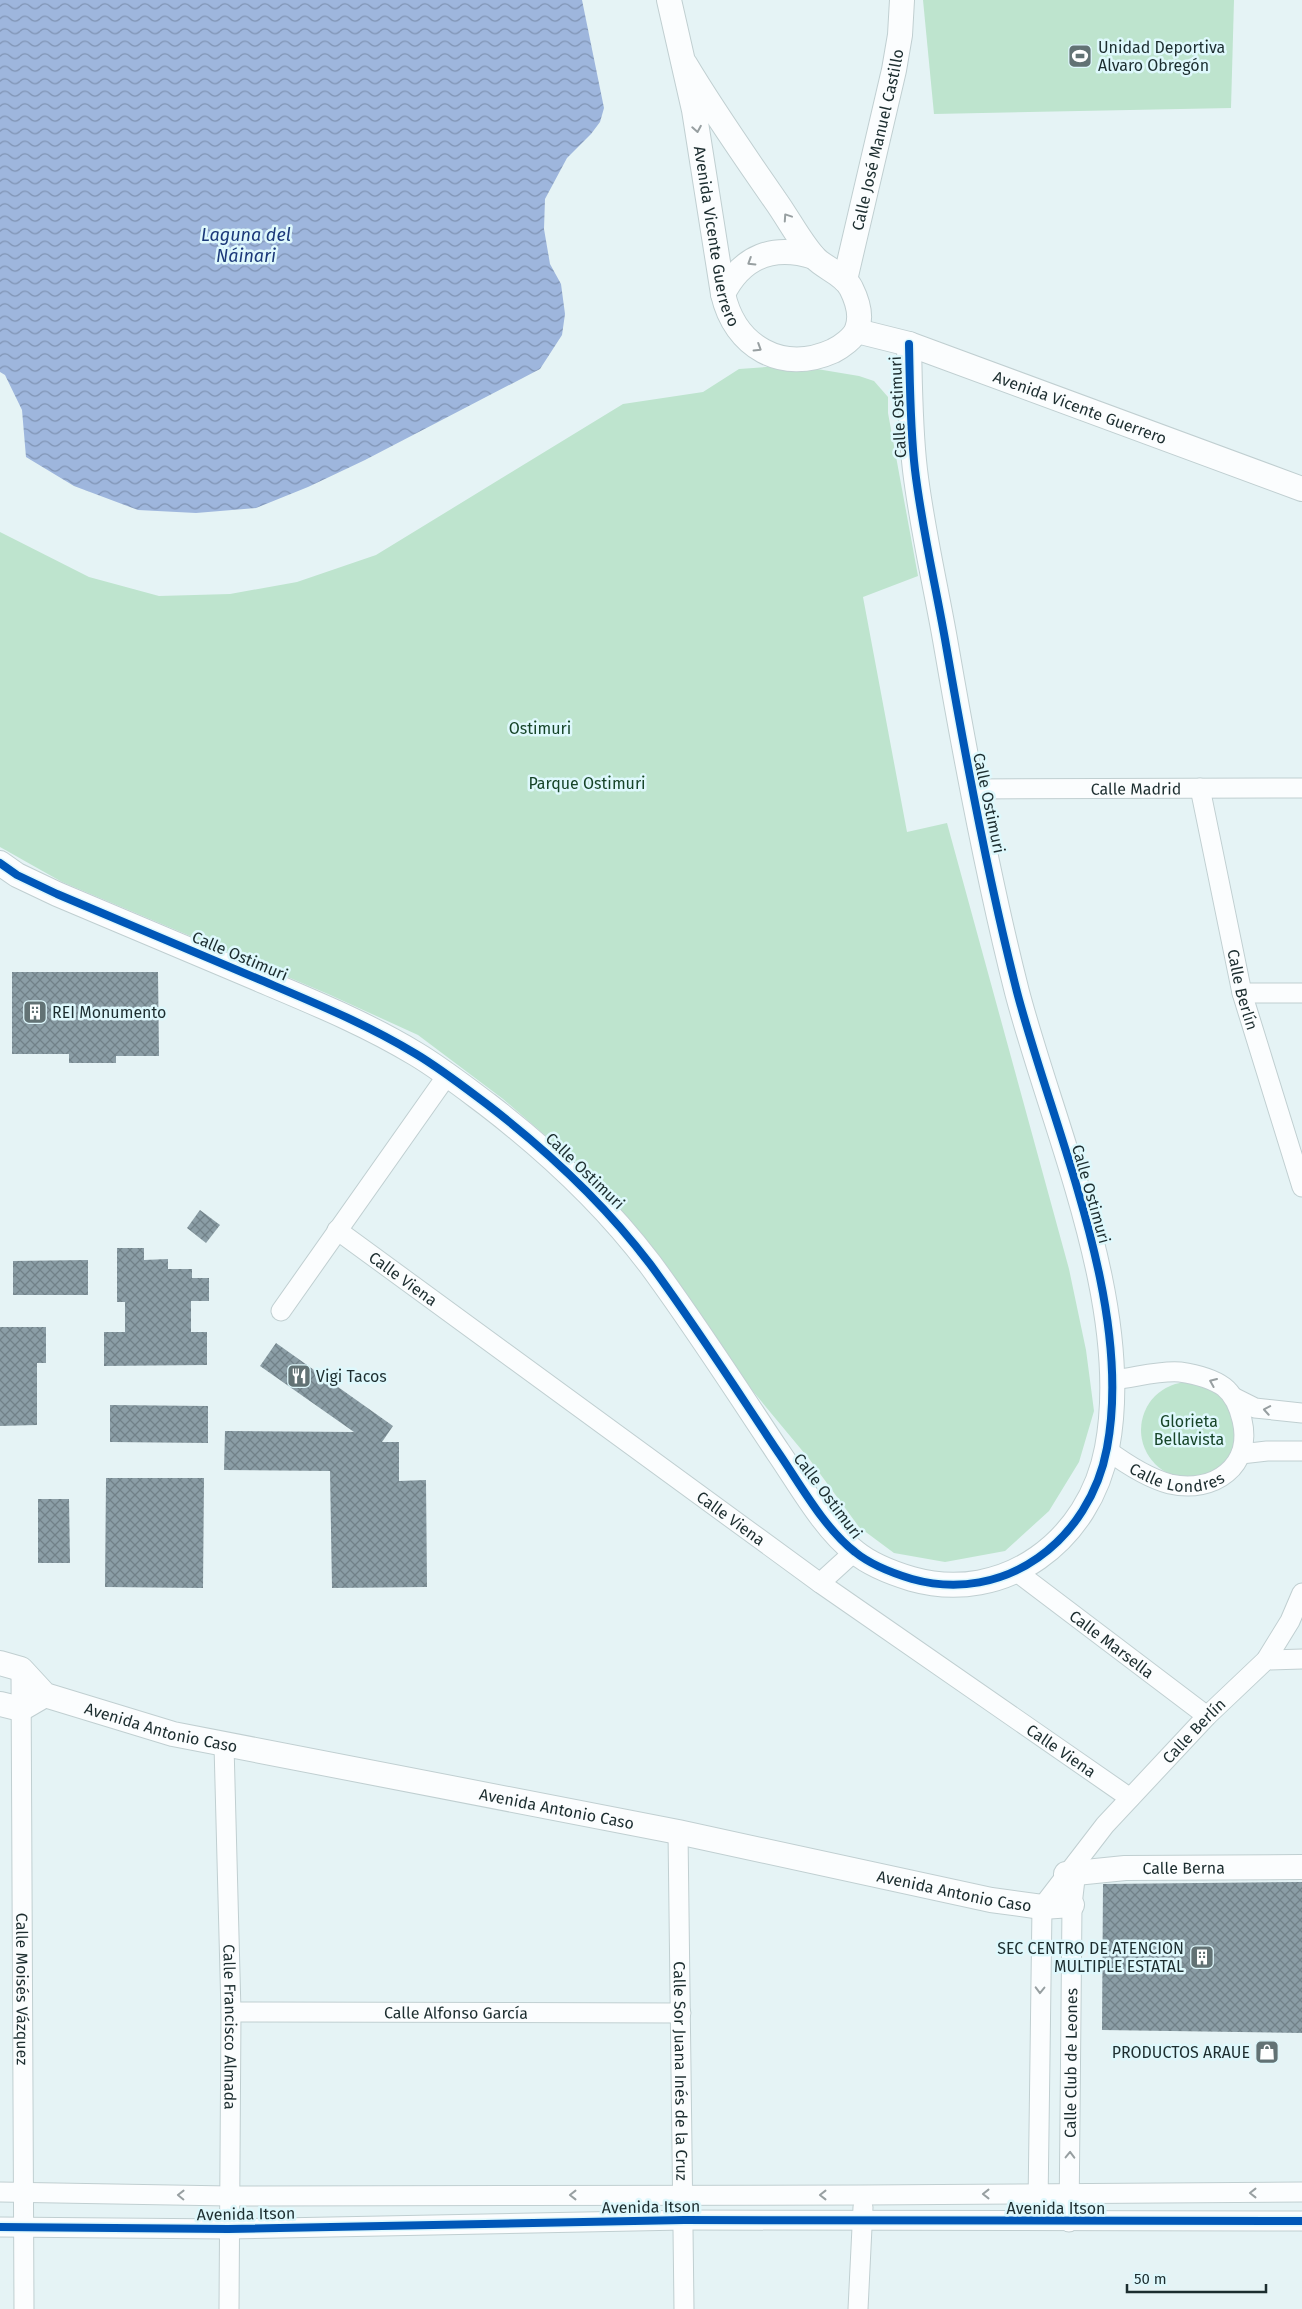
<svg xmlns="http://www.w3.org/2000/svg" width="1302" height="2309" font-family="'Fira Sans',sans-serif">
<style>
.park{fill:#bee4ce}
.water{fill:url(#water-waves)}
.building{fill:url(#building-cross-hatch)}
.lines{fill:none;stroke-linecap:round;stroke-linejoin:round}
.minor-casing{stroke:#c0cfd1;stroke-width:21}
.tertiary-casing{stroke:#c0cfd1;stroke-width:26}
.minor{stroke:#fbfdfe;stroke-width:19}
.tertiary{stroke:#fbfdfe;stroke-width:24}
.cycleway-casing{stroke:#def8fc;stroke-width:11}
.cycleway{stroke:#0057b8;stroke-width:8}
.oneway{stroke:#979fa1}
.labels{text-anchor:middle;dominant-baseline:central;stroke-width:5;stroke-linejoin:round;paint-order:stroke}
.poi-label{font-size:16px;fill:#1c2d2f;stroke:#def8fc;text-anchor:start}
.street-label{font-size:16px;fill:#1c2d2f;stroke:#def8fc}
.park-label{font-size:16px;fill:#164428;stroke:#def8fc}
.water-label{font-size:18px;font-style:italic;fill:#1a3879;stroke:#def8fc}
</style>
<defs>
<pattern id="water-waves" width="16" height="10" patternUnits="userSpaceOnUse" patternTransform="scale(1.25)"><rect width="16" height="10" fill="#9eb6dd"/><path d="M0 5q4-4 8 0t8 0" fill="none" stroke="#8094b4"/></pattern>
<pattern id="building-cross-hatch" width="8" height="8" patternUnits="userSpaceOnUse" patternTransform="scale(1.25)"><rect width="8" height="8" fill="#8b9ea6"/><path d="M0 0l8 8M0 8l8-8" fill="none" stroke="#718188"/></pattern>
</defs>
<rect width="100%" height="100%" fill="#e5f3f5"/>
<!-- park -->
<g class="park">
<polygon points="923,0 1234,0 1231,108 934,114"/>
<polygon points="793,365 859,376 874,381 888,397 888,413 918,576 863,597 907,832 947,823 1069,1269 1086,1350 1094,1411 1079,1462 1049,1511 1005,1551 945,1562 894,1553 859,1527 810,1460 727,1360 648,1243 582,1167 503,1099 418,1035 328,994 62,882 0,847 0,532 89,577 159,596 230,594 297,582 376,555 623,404 703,392 739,369"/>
<circle cx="1189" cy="1430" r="48"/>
</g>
<!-- water -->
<polygon class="water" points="0,0 582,0 604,108 600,122 591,134 567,158 545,199 544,229 550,264 561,284 565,314 562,335 540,369 365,460 308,487 256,508 196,513 138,510 74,486 26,457 22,410 5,375 0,372"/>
<!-- building -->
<g class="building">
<polygon points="12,972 158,972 159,1056 116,1056 116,1063 69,1063 69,1054 12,1054"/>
<polygon points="200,1210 220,1225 206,1243 187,1228"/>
<polygon points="117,1248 144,1248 144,1260 168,1259 168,1269 192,1269 192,1278 209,1278 209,1301 191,1301 191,1332 207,1332 207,1365 104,1366 104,1332 125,1332 125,1302 117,1302"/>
<polygon points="88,1260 88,1295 13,1295 13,1261"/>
<polygon points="0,1327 46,1327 46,1363 37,1363 37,1425 0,1426"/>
<polygon points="276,1343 393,1426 382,1442 399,1442 399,1481 426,1480 427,1587 332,1588 330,1471 224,1470 225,1431 354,1432 260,1366"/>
<polygon points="110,1405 208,1406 208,1443 110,1442"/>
<polygon points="106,1478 204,1478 203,1588 105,1587"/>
<polygon points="38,1499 69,1499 70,1563 38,1563"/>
<polygon points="1302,1882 1302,2033 1102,2030 1103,1884"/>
</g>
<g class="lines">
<!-- minor casing -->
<g class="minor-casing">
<g id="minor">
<path id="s1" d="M 1200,788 L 1242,993 L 1302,1187"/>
<path id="s2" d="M 971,789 L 1302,788"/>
<polyline points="1242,993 1302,993"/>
<path id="s3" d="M 337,1230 L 820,1583 L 1130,1798"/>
<polyline points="281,1311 448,1074"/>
<polyline points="1235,1398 1255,1408 1302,1413"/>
<path id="s4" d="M 1107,1450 C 1126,1464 1147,1478 1170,1484 C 1214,1494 1253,1466 1242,1420 C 1239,1407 1234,1395 1224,1387 C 1213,1379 1194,1374 1180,1372 C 1159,1370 1134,1378 1112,1380"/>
<polyline points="1241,1454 1267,1451 1302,1451"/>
<path id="s5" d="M 1017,1572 L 1207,1716"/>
<polyline points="820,1583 854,1552"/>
<polyline points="1266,1660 1302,1659"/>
<path id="s6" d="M 21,1669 L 24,2309"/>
<path id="s7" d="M 224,1745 L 231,2012 L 229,2309"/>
<path id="s8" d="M 678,1832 L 684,2309"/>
<path id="s9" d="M 231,2012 L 681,2013"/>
<polyline points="0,2192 229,2196 863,2195 1302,2192"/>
<path id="s10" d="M 1038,2205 L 1042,1907 L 1105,1825 L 1207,1716 L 1266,1660 L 1290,1621 L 1302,1593"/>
<path id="s11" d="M 1069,2222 L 1072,1905 L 1077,1862"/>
<polyline points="0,2227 228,2229 684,2220 1302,2221"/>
<polyline points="858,2309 863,2207"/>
</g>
</g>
<!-- tertiary casing -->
<g class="tertiary-casing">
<g id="tertiary">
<path id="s12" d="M 669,0 L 694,110 L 723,294 C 735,347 782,374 833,351 C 841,347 854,338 857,329 C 862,316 857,300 851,288 C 843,273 825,269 814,257 C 799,240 788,218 775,200 C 744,155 713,111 685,64"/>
<path id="s13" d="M 845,280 L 894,70 L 900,35 L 902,0"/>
<path d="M 723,294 C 742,256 774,244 814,257"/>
<path id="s14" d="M 857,331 L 909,344 L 1302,489"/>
<path d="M 0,863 L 17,875 L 57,894 C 123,922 189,950 256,978 C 310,1001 365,1023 416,1054 C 441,1069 464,1087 488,1105 C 549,1152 603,1202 650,1264 C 695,1325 736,1389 778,1452 C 800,1484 824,1528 855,1552 C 871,1565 892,1573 912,1579 C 1005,1605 1090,1540 1107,1448 C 1134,1306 1053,1129 1017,992 C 988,878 966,761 946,645 C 936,587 922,529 915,470 C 910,428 910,386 909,344"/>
<path id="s15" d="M 0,1663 L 21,1669 L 45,1695 L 173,1734 L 678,1832 L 991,1900 L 1042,1907 L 1072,1905"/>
<polyline points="0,1704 21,1709 45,1695"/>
<path id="s16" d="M 1066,1874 L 1125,1868 L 1302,1867"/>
</g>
</g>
<!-- minor -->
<use href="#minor" class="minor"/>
<!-- tertiary -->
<use href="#tertiary" class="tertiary"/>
<!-- cycleway casing -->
<g class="cycleway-casing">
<g id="cycleway">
<path d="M 0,863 L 17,875 L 57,894 C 123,922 189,950 256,978 C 310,1001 365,1023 416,1054 C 441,1069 464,1087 488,1105 C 549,1152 603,1202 650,1264 C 695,1325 736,1389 778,1452 C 800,1484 824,1528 855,1552 C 871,1565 892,1573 912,1579 C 1005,1605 1090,1540 1107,1448 C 1134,1306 1053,1129 1017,992 C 988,878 966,761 946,645 C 936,587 922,529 915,470 C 910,428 910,386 909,344"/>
<polyline points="0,2227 228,2229 684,2220 1302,2221"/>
</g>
</g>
<!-- cycleway -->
<use href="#cycleway" class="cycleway"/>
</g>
<!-- one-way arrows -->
<defs><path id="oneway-chevron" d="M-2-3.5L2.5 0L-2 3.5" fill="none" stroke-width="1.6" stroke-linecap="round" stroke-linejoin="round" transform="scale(1.25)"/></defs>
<g class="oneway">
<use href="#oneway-chevron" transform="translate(697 129) rotate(80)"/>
<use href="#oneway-chevron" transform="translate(787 217) rotate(-124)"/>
<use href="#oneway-chevron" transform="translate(751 262) rotate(148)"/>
<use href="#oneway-chevron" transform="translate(758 348) rotate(32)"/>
<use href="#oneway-chevron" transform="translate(1213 1382) rotate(-157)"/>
<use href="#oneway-chevron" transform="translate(1267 1410) rotate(-170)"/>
<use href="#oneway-chevron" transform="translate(1040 1990) rotate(91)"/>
<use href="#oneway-chevron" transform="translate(1070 2155) rotate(-89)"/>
<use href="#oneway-chevron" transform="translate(1253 2193) rotate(180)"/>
<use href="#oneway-chevron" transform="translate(986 2194) rotate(180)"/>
<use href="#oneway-chevron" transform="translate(181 2195) rotate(-179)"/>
<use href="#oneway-chevron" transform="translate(573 2195) rotate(180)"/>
<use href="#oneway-chevron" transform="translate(823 2195) rotate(-180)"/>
</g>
<!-- icons -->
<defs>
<g id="stadium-square" transform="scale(1.25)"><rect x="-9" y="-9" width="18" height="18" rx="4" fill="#627274" stroke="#def8fc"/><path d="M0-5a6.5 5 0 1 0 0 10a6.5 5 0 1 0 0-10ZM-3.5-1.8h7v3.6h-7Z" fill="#fff"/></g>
<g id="building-square" transform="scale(1.25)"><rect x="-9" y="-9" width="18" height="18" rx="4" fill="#627274" stroke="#def8fc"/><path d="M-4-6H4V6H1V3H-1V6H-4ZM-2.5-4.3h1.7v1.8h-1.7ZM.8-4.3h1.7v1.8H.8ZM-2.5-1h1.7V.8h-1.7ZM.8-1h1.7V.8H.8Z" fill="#fff"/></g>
<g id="restaurant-square" transform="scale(1.25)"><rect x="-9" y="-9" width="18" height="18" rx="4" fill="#627274" stroke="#def8fc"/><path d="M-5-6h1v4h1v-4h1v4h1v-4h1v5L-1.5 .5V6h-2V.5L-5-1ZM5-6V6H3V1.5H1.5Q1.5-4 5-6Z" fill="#fff"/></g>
<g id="shop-square" transform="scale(1.25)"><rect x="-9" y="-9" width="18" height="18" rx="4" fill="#627274" stroke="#def8fc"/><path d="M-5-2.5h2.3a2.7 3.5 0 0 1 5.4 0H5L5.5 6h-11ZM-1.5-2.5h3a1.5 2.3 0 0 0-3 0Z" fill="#fff"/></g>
</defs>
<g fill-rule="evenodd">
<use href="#stadium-square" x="1080" y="56"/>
<use href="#building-square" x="35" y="1012"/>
<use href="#restaurant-square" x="299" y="1376"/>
<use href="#building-square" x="1202" y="1957"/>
<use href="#shop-square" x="1267" y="2052"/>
</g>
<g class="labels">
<!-- poi labels -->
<g class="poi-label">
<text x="1098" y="47">Unidad Deportiva<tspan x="1098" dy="18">Alvaro Obregón</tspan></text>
<text x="52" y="1012">REI Monumento</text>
<text x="316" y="1376">Vigi Tacos</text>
<text x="1184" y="1948" text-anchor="end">SEC CENTRO DE ATENCION<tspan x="1184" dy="18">MULTIPLE ESTATAL</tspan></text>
<text x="1250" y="2052" text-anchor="end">PRODUCTOS ARAUE</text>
</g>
<!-- street labels -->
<g class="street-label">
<text stroke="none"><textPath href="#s13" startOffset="144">Calle José Manuel Castillo</textPath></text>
<text stroke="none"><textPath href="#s12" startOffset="241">Avenida Vicente Guerrero</textPath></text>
<text transform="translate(898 407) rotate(-93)">Calle Ostimuri</text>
<text stroke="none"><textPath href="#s14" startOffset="236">Avenida Vicente Guerrero</textPath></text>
<text stroke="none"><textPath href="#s2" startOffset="165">Calle Madrid</textPath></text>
<text transform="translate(989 803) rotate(78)">Calle Ostimuri</text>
<text transform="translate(240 956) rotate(23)">Calle Ostimuri</text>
<text stroke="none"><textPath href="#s1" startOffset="206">Calle Berlín</textPath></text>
<text transform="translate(585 1171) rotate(44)">Calle Ostimuri</text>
<text transform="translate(1091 1194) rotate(74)">Calle Ostimuri</text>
<text stroke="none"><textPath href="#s3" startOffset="82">Calle Viena</textPath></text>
<text stroke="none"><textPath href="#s4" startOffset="78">Calle Londres</textPath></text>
<text transform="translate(828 1496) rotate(53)">Calle Ostimuri</text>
<text stroke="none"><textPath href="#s3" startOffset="488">Calle Viena</textPath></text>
<text stroke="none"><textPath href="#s5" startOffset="119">Calle Marsella</textPath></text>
<text stroke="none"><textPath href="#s15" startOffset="178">Avenida Antonio Caso</textPath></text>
<text stroke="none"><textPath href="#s10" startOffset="531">Calle Berlín</textPath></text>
<text stroke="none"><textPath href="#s3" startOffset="892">Calle Viena</textPath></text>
<text stroke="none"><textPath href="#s15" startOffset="582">Avenida Antonio Caso</textPath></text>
<text stroke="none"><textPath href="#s16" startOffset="118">Calle Berna</textPath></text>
<text stroke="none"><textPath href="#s15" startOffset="988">Avenida Antonio Caso</textPath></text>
<text stroke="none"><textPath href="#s6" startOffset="320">Calle Moisés Vázquez</textPath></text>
<text stroke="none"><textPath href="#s9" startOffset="225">Calle Alfonso García</textPath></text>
<text stroke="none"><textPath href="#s7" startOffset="282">Calle Francisco Almada</textPath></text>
<text stroke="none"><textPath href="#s11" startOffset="159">Calle Club de Leones</textPath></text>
<text stroke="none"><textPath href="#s8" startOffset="239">Calle Sor Juana Inés de la Cruz</textPath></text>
<text transform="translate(651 2207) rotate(-1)">Avenida Itson</text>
<text x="1056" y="2208">Avenida Itson</text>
<text transform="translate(246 2214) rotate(-1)">Avenida Itson</text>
</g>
<!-- park labels -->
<g class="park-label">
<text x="540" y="728">Ostimuri</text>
<text x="587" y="783">Parque Ostimuri</text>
<text x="1189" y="1421">Glorieta<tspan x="1189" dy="18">Bellavista</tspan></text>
</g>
<!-- water labels -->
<g class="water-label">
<text x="246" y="235">Laguna del<tspan x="246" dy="21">Náinari</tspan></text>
</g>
</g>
<!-- scale -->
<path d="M1127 2284v8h139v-8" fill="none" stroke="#1c2d2f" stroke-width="2.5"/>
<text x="1134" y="2284" font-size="15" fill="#1c2d2f" stroke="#def8fc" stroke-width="4" paint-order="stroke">50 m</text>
</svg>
